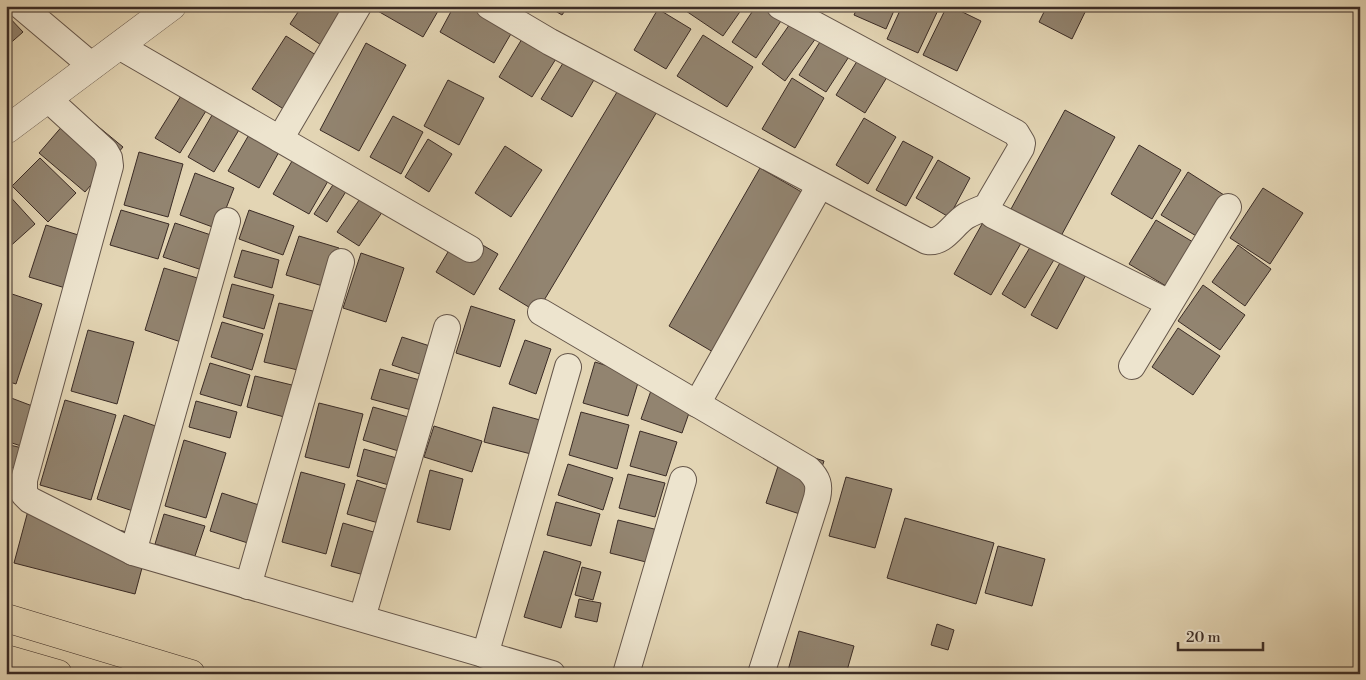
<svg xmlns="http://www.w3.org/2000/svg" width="1366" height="680" font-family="'Libre Bodoni',serif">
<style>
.building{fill:#928470;stroke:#3b2c26}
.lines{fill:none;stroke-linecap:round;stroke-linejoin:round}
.minor-casing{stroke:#65564a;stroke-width:28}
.tertiary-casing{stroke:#65564a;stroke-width:29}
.primary-casing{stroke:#3b2c26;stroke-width:29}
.minor{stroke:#ede4ce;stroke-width:26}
.tertiary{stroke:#ede4ce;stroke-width:28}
.primary{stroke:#e3d5b4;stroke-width:28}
</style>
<rect width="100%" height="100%" fill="#e3d5b4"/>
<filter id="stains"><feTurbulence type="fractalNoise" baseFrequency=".004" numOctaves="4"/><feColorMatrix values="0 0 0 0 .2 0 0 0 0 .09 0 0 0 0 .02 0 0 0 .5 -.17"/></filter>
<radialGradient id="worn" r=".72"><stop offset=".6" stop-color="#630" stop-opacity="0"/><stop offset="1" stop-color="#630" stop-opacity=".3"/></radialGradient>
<!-- building -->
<g class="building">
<polygon points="302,6 350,6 324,47 290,24"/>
<polygon points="378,6 441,6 423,37 376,10"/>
<polygon points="454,6 467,6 512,32 494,63 440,32"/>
<polygon points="547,6 568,6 562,15"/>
<polygon points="689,6 744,6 723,36 686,11"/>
<polygon points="756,6 772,6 785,15 756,58 732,42"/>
<polygon points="858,6 896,6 886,29 854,15"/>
<polygon points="902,6 940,6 918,53 887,39"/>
<polygon points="947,6 950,6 981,21 957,71 923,55"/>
<polygon points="1047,6 1088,6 1072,39 1039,22"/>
<polygon points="658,9 691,29 666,69 634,50"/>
<polygon points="6,14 23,32 6,47"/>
<polygon points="792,21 816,38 785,81 762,64"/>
<polygon points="525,34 559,54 532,97 499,77"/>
<polygon points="825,34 852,52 826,92 799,75"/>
<polygon points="703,35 753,67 727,107 677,76"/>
<polygon points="286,36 327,62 293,115 252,89"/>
<polygon points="366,43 406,65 359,151 320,130"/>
<polygon points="864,50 892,69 865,113 836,95"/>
<polygon points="568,55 598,73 572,117 541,99"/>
<polygon points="792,78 824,98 795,148 762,129"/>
<polygon points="448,80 484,98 459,145 424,126"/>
<polygon points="620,87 658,110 537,312 499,289"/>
<polygon points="184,91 209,106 180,153 155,138"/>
<polygon points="219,103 246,118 214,172 188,157"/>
<polygon points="77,109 123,147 85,192 39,153"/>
<polygon points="1065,110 1115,137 1061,236 1011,209"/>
<polygon points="393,116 423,132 401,174 370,157"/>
<polygon points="864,118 896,137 868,184 836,165"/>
<polygon points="254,126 284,143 259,188 228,171"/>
<polygon points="428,139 452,154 429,192 405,177"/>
<polygon points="903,141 933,157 906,206 876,190"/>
<polygon points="1139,145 1181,170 1152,219 1111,194"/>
<polygon points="505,146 542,170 511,217 475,193"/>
<polygon points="299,149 335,169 309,214 273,194"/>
<polygon points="139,152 183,164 168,217 124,205"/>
<polygon points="40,158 76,193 48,222 12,186"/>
<polygon points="938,160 970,178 949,217 916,198"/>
<polygon points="760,168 805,194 713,352 669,326"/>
<polygon points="1188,172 1224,195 1198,237 1161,215"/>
<polygon points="195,173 234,188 218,229 180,215"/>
<polygon points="338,177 350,185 327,222 314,214"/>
<polygon points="1263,188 1303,213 1270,264 1230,238"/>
<polygon points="6,192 35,224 6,250"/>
<polygon points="364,193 385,208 359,246 337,232"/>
<polygon points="121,210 169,224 158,259 110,245"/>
<polygon points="249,210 294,226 283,255 239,239"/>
<polygon points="986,217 1024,238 991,295 954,274"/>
<polygon points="1156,220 1193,242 1166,286 1129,264"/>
<polygon points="175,223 220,238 208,272 163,257"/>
<polygon points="46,225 88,238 72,290 29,277"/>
<polygon points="460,232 498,254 474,295 436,272"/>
<polygon points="299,236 339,248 326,287 286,275"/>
<polygon points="1032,244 1055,258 1025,308 1002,294"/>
<polygon points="1238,245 1271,269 1245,306 1212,282"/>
<polygon points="242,250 279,260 272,288 234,277"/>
<polygon points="361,253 404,268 386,322 343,308"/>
<polygon points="1062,259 1087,273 1057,329 1031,315"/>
<polygon points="164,268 204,280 184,343 145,330"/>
<polygon points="232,284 274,295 264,329 223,317"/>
<polygon points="1203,285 1245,315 1220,350 1178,321"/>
<polygon points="6,292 42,304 16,384 6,381"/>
<polygon points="279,303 317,312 302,371 264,362"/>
<polygon points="471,306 515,320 500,367 456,353"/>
<polygon points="222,322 263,334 252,370 211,357"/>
<polygon points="1178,328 1220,356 1193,395 1152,367"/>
<polygon points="88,330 134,342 117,404 71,391"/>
<polygon points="402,337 436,348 426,376 392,365"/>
<polygon points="525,340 551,349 536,394 509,384"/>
<polygon points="595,362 640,376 628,416 583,403"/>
<polygon points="210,363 250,375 241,406 200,394"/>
<polygon points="380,369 427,382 419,412 371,399"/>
<polygon points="255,376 296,386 288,418 247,407"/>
<polygon points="654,382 695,396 682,433 641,419"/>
<polygon points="6,396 35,407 21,446 6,441"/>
<polygon points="65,400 116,415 91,500 40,485"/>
<polygon points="196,401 237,412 230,438 189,427"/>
<polygon points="319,403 363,414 349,468 305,457"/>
<polygon points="373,407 415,419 405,453 363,440"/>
<polygon points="493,407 540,420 531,454 484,442"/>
<polygon points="581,412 629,425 617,469 569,455"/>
<polygon points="124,415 170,431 142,514 97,499"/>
<polygon points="434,426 482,441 472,472 424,457"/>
<polygon points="640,431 677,442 666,476 630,466"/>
<polygon points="184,440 226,453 206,518 165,506"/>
<polygon points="6,444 26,449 20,470 6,466"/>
<polygon points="784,448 824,461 806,516 766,503"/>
<polygon points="364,449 404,460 396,487 357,476"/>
<polygon points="568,464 613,478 603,510 558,495"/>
<polygon points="430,470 463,479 450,530 417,522"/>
<polygon points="301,472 345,484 326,554 282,542"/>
<polygon points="628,474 665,483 655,517 619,508"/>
<polygon points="846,477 892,489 875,548 829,536"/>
<polygon points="357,480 398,493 389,526 347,514"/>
<polygon points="222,493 262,506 251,544 210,531"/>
<polygon points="556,502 600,514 591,546 547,535"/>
<polygon points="29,507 150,538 135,594 14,563"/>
<polygon points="164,514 205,526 195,556 155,544"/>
<polygon points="905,518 994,543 976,604 887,578"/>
<polygon points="618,520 658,530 650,563 610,553"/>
<polygon points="343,523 387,536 375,578 331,566"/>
<polygon points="998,546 1045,559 1032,606 985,593"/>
<polygon points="544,551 581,562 561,628 524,617"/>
<polygon points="582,567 601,572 593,600 575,595"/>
<polygon points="579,599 601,603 597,622 575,617"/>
<polygon points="937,624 954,630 948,650 931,645"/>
<polygon points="799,631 854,646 846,674 787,674"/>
</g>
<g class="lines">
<!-- minor casing -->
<g class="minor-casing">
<g id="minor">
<polyline points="21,6 92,66"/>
<path d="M 489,6 L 550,42 L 927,241 C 944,244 953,224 966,216 C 973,212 981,209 989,206"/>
<polyline points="780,6 1016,133 1022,143 1021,148 990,201 989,211 993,215 1169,303"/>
<polyline points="119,46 470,249"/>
<polyline points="48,99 105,151 109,158 110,166 24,480 24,494 30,500 133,552 552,674"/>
<polyline points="280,139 358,6"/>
<path d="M 541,312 L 808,469 C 818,479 820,485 817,498 L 761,674"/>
<polyline points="1132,366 1228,207"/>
<polyline points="697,404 820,185"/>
<polyline points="133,552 227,221"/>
<polyline points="248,586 341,262"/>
<polyline points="362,618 447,328"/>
<polyline points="485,655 568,367"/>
<polyline points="626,674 683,480"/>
</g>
</g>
<!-- tertiary casing -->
<g class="tertiary-casing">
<polyline id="tertiary" points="6,130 172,6"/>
</g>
<!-- primary casing -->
<g class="primary-casing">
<g id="primary">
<polyline points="6,618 191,674"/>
<polyline points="6,659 58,674"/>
</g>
</g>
<!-- minor -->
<use href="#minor" class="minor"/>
<!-- tertiary -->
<use href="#tertiary" class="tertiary"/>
<!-- primary -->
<use href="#primary" class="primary"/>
</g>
<!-- margin -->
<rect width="1366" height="680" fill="none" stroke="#e3d5b4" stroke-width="25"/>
<rect x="8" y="8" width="1351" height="665" fill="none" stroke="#3b2c26" stroke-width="2.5"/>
<rect x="12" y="12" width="1341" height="655" fill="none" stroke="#3b2c26"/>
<!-- scale -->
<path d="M1178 642v8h85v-8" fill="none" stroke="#3b2c26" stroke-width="2.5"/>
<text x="1186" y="642" font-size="15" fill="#3b2c26" stroke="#ede4ce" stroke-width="4" paint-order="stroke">20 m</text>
<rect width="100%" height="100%" filter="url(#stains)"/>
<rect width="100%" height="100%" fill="url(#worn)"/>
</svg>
